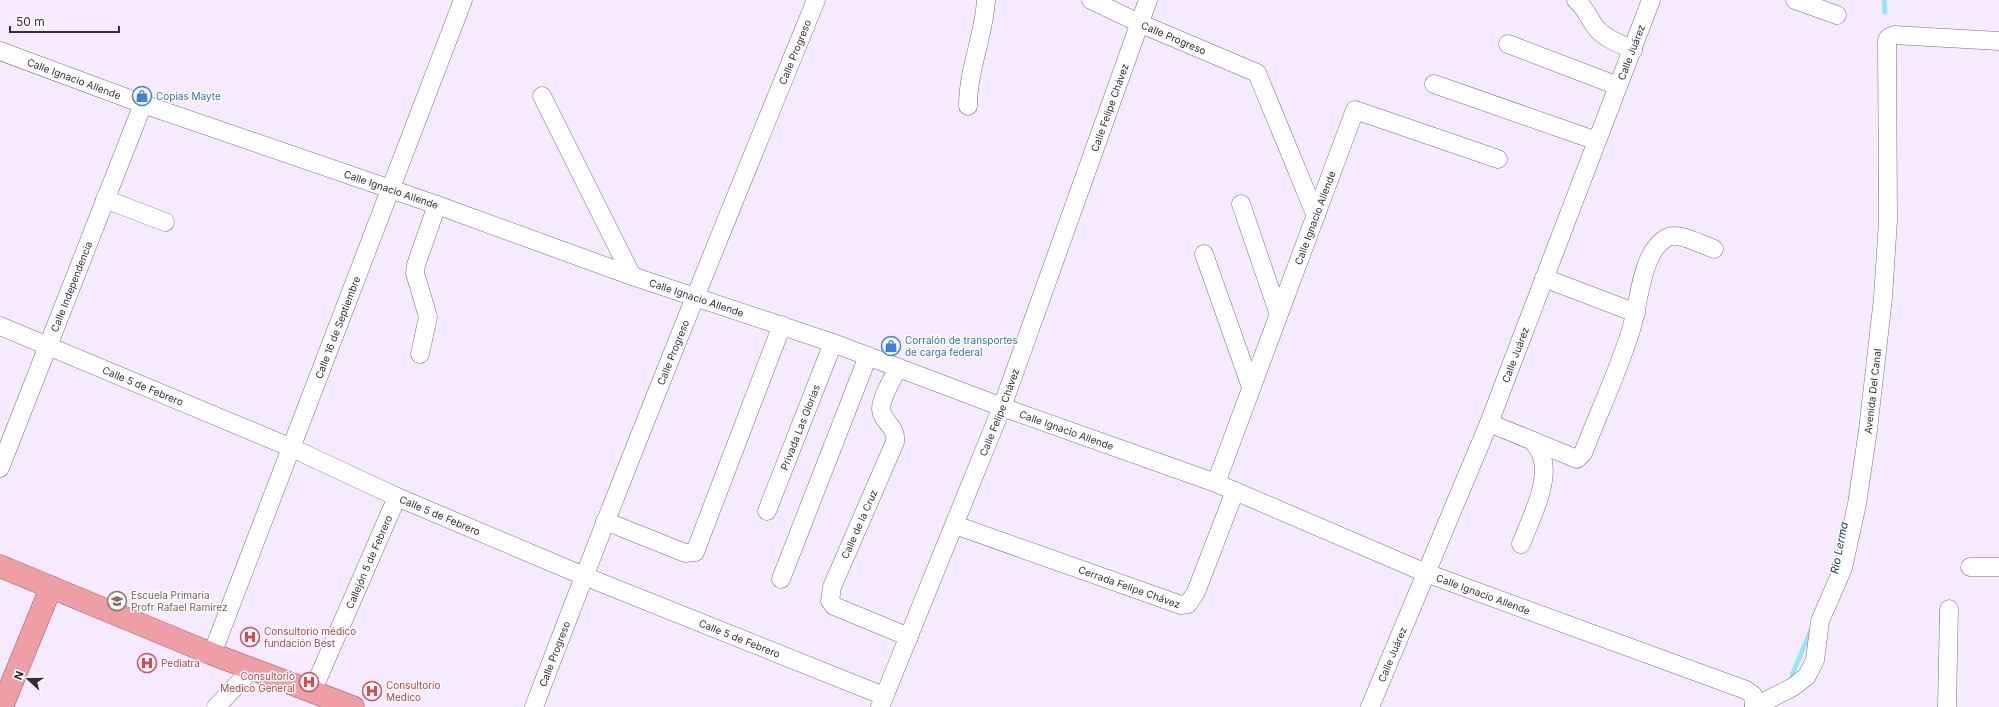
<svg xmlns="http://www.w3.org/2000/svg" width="1999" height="707" font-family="Inter,sans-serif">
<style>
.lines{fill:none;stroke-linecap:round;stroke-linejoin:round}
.stream{stroke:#8ee6fe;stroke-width:4.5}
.minor-casing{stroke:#786e80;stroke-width:19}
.major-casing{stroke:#a54e57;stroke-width:23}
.minor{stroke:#fff;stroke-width:18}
.major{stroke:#ee9ea5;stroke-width:22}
.labels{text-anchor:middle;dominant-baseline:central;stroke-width:3;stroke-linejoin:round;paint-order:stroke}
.street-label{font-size:10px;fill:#332f36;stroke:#fff}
.shop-label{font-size:10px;fill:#366cbe;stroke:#fff;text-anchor:start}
.education-label{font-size:10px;fill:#785e54;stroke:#fff;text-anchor:start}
.health-label{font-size:10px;fill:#be3a42;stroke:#fff;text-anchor:start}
.water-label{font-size:11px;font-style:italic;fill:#003945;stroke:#fff}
</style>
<rect width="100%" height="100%" fill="#f6eaff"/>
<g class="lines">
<!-- stream -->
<g class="stream">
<polyline points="1884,0 1885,12"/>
<polyline points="1792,675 1811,630"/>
</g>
<!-- minor casing -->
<g class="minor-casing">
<g id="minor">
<path id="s1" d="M 1091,0 L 1139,23 L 1257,73 L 1316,216"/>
<path d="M 1576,0 C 1586,8 1589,20 1597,29 C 1606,39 1620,44 1633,50"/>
<polyline points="1795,0 1837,15"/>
<polyline points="1508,44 1618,86"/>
<path id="s2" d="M 0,51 L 143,104 L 437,205 L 632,276 L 833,343 L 1002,407 L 1216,483 L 1426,573 L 1746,690 L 1753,695 L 1754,707"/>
<polyline points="1434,84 1597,141"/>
<polyline points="542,96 632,276"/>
<path d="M 968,106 C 968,69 984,36 986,0"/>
<polyline points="105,199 165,222"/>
<polyline points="1241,204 1278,312"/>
<polyline points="1204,254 1251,387"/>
<polyline points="1544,278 1636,313"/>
<path id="s3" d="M 0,326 L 292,448 L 397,497 L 584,576 L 884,696"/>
<polyline points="420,354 428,317 415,273 416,265 437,205"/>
<path d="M 898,368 C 893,378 881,398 881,409 C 882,423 897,425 895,442 L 832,587 L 830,601 L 834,606 L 909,637"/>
<path d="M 1489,423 L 1577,459 L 1583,453 C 1599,412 1618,372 1631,330 C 1638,307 1639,280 1650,257 C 1654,249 1660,241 1668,237 C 1678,232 1704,245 1714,249"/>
<path id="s4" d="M 0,468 L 143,104"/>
<path id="s5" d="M 1216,483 L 1355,110 L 1498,159"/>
<path id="s6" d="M 767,511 L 833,343"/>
<polyline points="605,521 685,553 695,552 782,325"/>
<path id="s7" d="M 955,525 L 1181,605 L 1188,604 L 1196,592 L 1235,491"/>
<path d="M 1521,544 C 1530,520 1550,483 1542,457 C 1541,452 1536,446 1533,441"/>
<polyline points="1970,567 1999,567"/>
<polyline points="781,579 868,356"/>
<path id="s8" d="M 212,654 L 463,0"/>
<path id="s9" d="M 312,692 L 397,497"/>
<polyline points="216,707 252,669"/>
<path id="s10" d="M 534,707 C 624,470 720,235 816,0"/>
<path id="s11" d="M 880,707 L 1002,407 L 1148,0"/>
<path id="s12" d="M 1370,707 L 1489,423 L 1651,0"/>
<path id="s13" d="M 1754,707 L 1793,687 L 1807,676 L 1815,660 L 1820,621 L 1843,568 L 1857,504 L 1868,430 L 1883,298 L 1888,220 L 1887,40 L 1889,37 L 1894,35 L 1999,41"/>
<polyline points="1947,707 1949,609"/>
</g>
</g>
<!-- major casing -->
<g class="major-casing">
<g id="major">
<polyline points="0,566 212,654 353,707"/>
<polyline points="2,707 51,587"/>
</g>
</g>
<!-- minor -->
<use href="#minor" class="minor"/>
<!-- major -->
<use href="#major" class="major"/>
</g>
<!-- icons -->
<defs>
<g id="shop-ring" transform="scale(1)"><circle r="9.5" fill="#fff" stroke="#3f7fe0" stroke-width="1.5"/><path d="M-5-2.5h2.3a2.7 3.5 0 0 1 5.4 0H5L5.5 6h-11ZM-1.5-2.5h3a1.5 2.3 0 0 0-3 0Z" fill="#3f7fe0"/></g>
<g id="school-ring" transform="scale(1)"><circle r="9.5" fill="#fff" stroke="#8d6e63" stroke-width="1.5"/><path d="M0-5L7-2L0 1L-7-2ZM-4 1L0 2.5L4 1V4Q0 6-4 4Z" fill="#8d6e63"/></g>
<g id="hospital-ring" transform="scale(1)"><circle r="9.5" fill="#fff" stroke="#e0444e" stroke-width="1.5"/><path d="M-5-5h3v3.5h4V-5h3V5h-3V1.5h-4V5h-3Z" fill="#e0444e"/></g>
</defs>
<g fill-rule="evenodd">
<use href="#shop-ring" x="142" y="96"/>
<use href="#shop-ring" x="891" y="346"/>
<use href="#school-ring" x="117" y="601"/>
<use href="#hospital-ring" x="250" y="637"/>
<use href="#hospital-ring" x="147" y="663"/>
<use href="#hospital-ring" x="309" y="682"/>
<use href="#hospital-ring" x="372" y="691"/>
</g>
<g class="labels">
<!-- street labels -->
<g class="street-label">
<text stroke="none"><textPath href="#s1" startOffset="91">Calle Progreso</textPath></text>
<text stroke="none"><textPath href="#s10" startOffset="705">Calle Progreso</textPath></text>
<text stroke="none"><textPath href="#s12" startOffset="705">Calle Juárez</textPath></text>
<text stroke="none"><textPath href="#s2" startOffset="79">Calle Ignacio Allende</textPath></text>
<text stroke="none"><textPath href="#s11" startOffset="642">Calle Felipe Chávez</textPath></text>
<text stroke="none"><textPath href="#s2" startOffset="415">Calle Ignacio Allende</textPath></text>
<text stroke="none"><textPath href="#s5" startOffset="283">Calle Ignacio Allende</textPath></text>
<text stroke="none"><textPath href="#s4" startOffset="195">Calle Independencia</textPath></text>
<text stroke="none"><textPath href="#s2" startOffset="739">Calle Ignacio Allende</textPath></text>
<text stroke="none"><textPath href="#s8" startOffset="350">Calle 16 de Septiembre</textPath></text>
<text stroke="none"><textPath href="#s10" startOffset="381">Calle Progreso</textPath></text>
<text stroke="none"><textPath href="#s12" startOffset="381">Calle Juárez</textPath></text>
<text stroke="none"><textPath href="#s3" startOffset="155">Calle 5 de Febrero</textPath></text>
<text stroke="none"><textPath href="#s13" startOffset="356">Avenida Del Canal</textPath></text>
<text stroke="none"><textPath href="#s11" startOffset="318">Calle Felipe Chávez</textPath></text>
<text stroke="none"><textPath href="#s6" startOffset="90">Privada Las Glorias</textPath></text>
<text stroke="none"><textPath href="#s2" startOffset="1132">Calle Ignacio Allende</textPath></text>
<text stroke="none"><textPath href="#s3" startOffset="479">Calle 5 de Febrero</textPath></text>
<text transform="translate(859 524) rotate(-66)">Calle de la Cruz</text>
<text stroke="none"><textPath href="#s9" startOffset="142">Callejón 5 de Febrero</textPath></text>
<text stroke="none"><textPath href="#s7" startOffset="185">Cerrada Felipe Chávez</textPath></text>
<text stroke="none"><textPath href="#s2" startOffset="1580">Calle Ignacio Allende</textPath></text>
<text stroke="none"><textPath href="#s3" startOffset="803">Calle 5 de Febrero</textPath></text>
<text stroke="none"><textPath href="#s10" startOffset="57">Calle Progreso</textPath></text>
<text stroke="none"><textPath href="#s12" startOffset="57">Calle Juárez</textPath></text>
</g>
<!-- shop labels -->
<g class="shop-label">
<text x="156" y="96">Copias Mayte</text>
<text x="905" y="340">Corralón de transportes<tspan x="905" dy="12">de carga federal</tspan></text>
</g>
<!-- education labels -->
<g class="education-label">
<text x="131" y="595">Escuela Primaria<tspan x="131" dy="12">Profr Rafael Ramirez</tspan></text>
</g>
<!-- health labels -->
<g class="health-label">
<text x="264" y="631">Consultorio médico<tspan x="264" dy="12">fundación Best</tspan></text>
<text x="161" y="663">Pediatra</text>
<text x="295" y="676" text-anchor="end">Consultorio<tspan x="295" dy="12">Medico General</tspan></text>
<text x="386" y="685">Consultorio<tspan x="386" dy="12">Medico</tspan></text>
</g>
<!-- water labels -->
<g class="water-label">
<text transform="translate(1839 548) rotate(-79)">Rio Lerma</text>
</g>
</g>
<!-- north arrow -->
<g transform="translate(28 679) rotate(291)" stroke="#ffffff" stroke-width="3" paint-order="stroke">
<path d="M0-3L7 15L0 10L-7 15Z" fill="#332f36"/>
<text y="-6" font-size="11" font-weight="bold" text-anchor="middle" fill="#332f36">N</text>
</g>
<!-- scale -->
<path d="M10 26v6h109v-6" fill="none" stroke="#332f36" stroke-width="2"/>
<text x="16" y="26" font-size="12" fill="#332f36" stroke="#ffffff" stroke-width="3" paint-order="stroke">50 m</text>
</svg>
